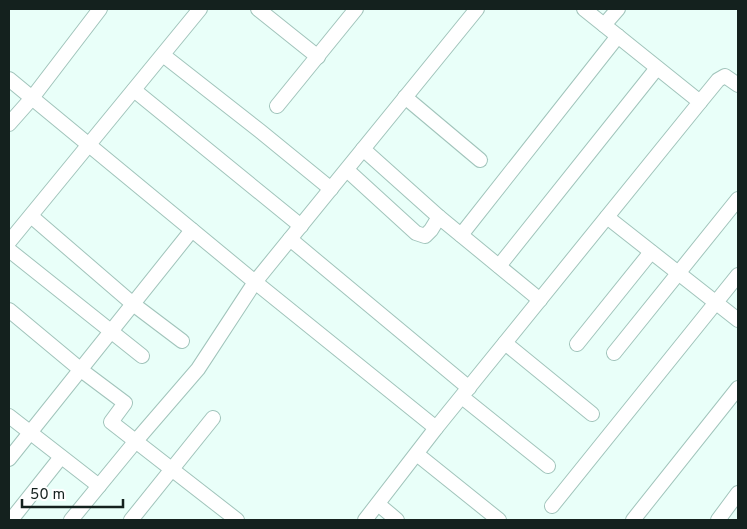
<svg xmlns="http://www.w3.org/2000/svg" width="747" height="529" font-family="Overpass,sans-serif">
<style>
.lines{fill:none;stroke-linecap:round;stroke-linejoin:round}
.street-casing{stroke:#a1c4bb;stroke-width:16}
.street{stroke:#fff;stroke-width:14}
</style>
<rect width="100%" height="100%" fill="#e9fff9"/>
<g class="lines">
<!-- street casing -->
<g class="street-casing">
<g id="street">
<polyline points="258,9 318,57"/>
<polyline points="584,9 604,25"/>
<polyline points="163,55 260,131 331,189"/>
<polyline points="9,79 255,282 436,428"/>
<polyline points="134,90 301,226"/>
<polyline points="405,97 480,160"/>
<polyline points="700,102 718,80 725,76 738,85"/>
<polyline points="277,106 356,9"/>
<polyline points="9,124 32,98 100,9"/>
<polyline points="363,149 439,217"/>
<polyline points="347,170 416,233 425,236 431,230 439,217 540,300"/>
<polyline points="31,216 133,304 182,341"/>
<polyline points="607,217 738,320"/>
<polyline points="461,235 618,36"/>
<polyline points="290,239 469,388"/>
<polyline points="9,242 200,9"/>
<polyline points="9,250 142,356"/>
<polyline points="499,266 657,68"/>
<polyline points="9,310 81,370 125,403 111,422 237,520"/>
<polyline points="505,343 592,414"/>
<polyline points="577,344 651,252"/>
<polyline points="614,353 738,199"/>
<polyline points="462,397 548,466"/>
<polyline points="9,416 99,486"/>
<polyline points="418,455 499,520"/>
<polyline points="9,459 192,230"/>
<polyline points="378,504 397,520"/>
<polyline points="552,506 738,275"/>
<polyline points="11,520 61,457"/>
<polyline points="71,520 135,442 198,369 255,282 477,9"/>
<polyline points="131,520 213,418"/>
<polyline points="365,520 436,428 700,102 604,25 618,9"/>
<polyline points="633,520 738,388"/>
<polyline points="718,520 738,493"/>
</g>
</g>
<!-- street -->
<use href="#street" class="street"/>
</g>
<!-- border -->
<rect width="747" height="529" fill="none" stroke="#14211e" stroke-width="20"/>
<!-- scale -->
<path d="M22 499v8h101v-8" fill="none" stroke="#14211e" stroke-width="2.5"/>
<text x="30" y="499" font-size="15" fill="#14211e" stroke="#ffffff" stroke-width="4" paint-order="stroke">50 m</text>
</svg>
